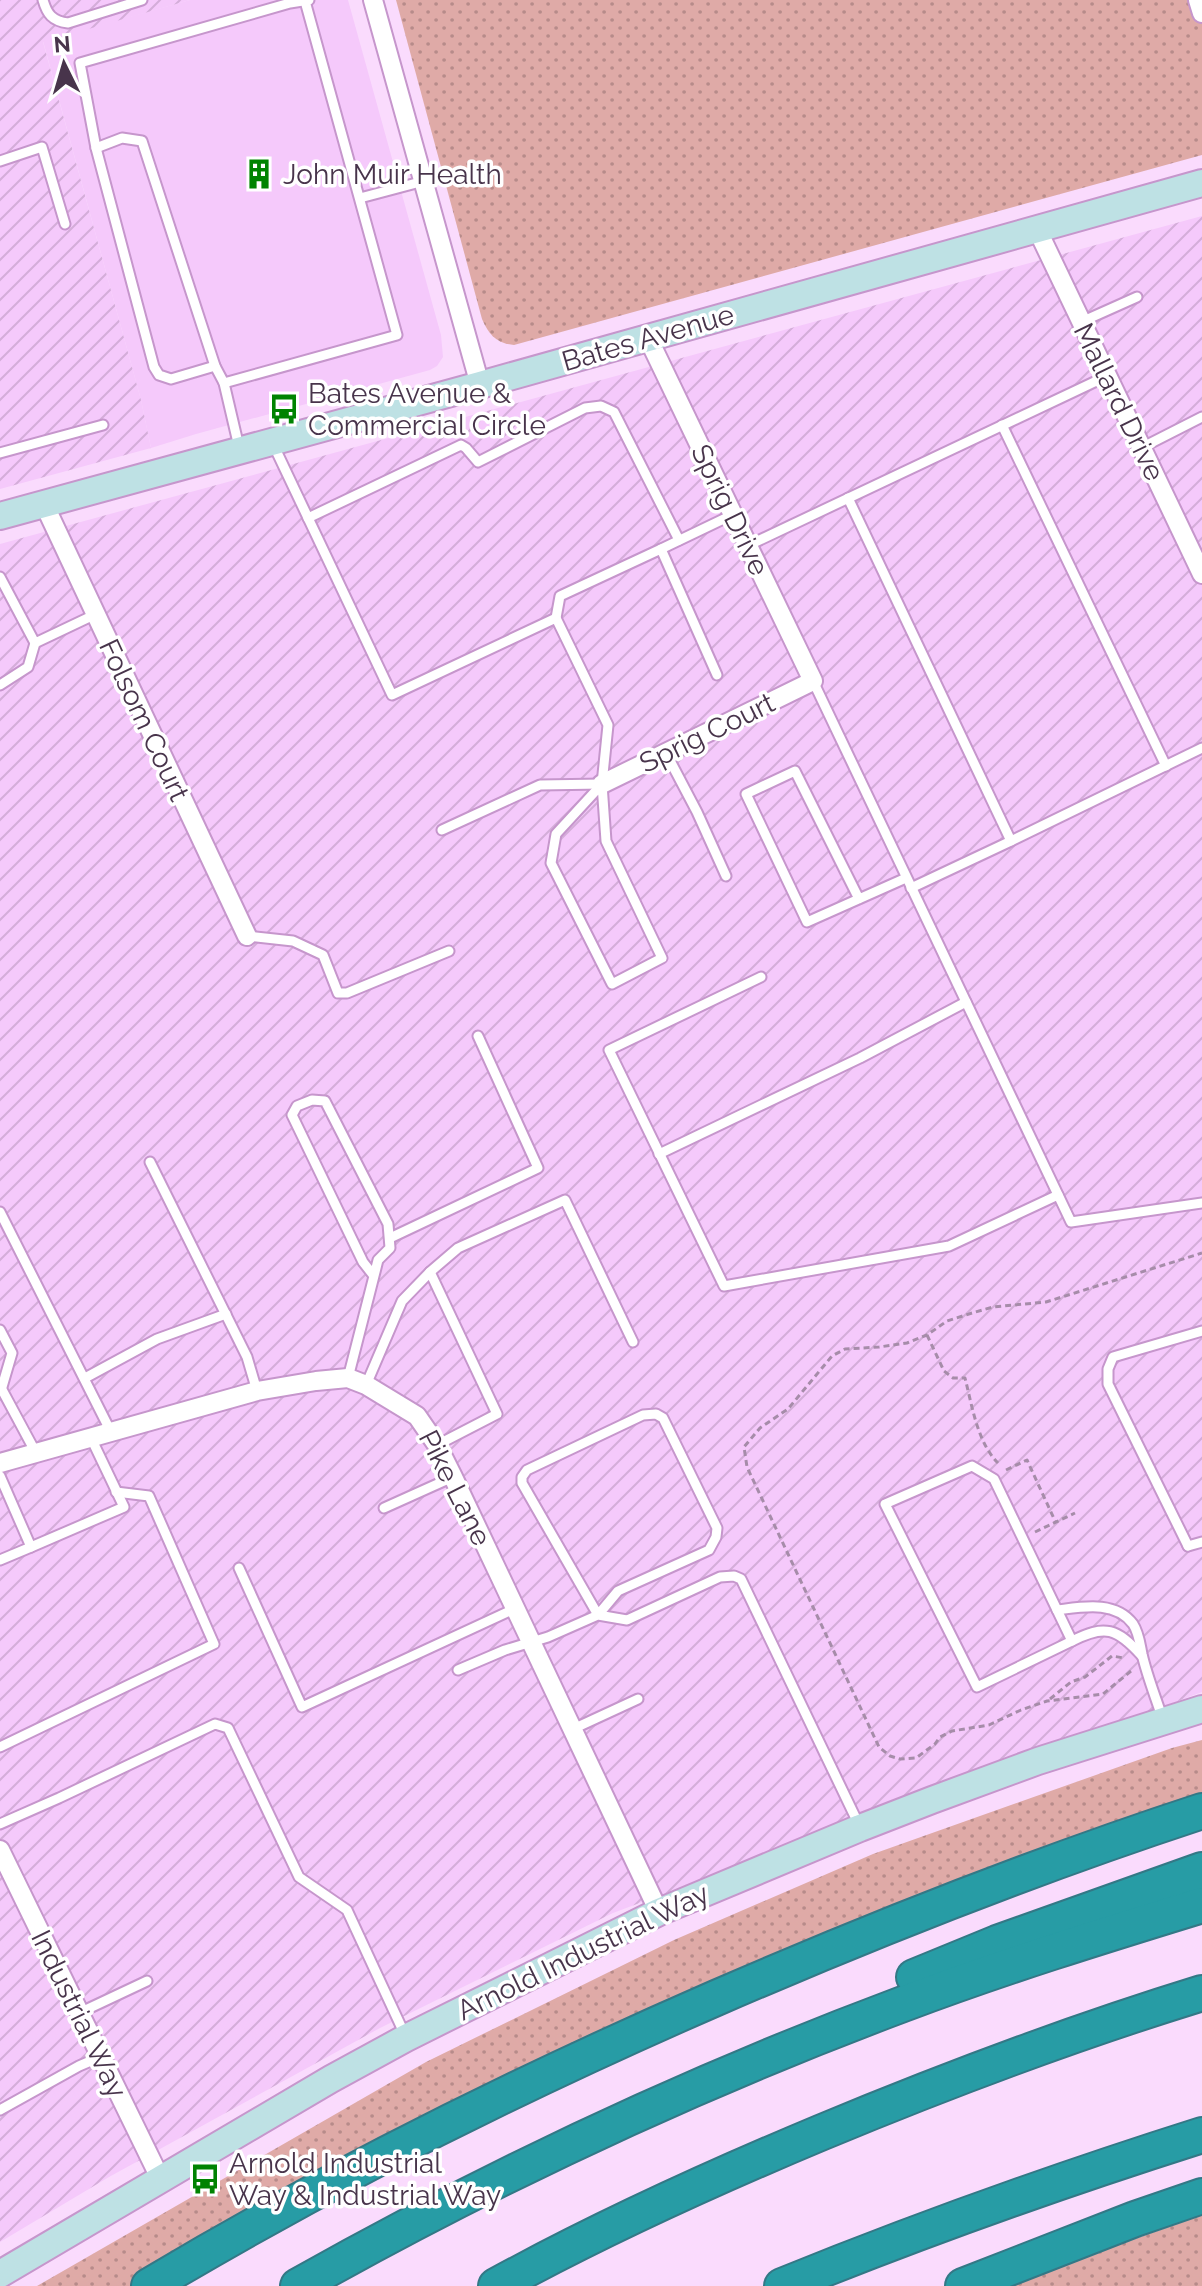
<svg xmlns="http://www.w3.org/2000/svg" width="1202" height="2286" font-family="Raleway,sans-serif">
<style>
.built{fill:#f5c9fb}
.industrial{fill:url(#industrial-furrows)}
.green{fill:url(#green-dots)}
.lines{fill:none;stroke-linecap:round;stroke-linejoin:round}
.lane-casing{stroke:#c696cc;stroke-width:13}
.street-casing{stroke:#c696cc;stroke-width:22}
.secondary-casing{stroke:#c696cc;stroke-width:30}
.highway-casing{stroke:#337886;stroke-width:38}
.path{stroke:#a68ca9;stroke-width:3;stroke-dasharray:6 4;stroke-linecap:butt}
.lane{stroke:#fff;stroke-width:9}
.street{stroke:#fff;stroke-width:18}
.secondary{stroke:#bee1e4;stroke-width:26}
.highway{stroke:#279ca5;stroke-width:34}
.labels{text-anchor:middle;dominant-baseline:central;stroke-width:7;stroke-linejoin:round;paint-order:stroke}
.poi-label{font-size:28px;fill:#48344b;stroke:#fff;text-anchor:start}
.street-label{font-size:28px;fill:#48344b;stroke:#fff}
</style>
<defs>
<pattern id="industrial-furrows" width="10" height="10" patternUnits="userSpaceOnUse" patternTransform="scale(2)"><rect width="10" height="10" fill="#f5c9fb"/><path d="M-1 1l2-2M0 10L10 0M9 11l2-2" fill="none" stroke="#d4add9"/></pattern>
<pattern id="green-dots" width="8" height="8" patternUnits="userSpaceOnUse" patternTransform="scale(2)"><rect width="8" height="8" fill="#dfaaa7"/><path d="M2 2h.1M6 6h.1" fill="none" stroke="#b78b8a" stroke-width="1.8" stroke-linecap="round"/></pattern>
</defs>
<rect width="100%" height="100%" fill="#fadbfd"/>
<!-- built -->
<polygon class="built" points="190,0 348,0 441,335 443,357 437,366 430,370 196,434 151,448 141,400 43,41"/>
<!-- industrial -->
<g class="industrial">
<polygon points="0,0 190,0 43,42 141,400 151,448 0,489"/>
<polygon points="1202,216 1202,1692 613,1913 380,2028 109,2177 0,2242 0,544"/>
</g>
<!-- green -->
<g class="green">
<path d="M 396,0 L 1202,0 L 1202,155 L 514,345 C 496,343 489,335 482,319 Z"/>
<polygon points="1202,1740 1202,1811 888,1926 149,2286 37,2286 426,2062 674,1940 873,1854 1172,1748"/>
<polygon points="1202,2215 1202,2286 1002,2286"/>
</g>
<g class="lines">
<!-- lane casing -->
<g class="lane-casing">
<g id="lane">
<path d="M 43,0 C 47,14 52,21 68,23 L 142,0"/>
<polyline points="96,148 122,138 142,141 215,366 224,383 239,447"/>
<polyline points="0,161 42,147 65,224"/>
<polyline points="360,198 424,181"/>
<polyline points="1081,322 1137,297"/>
<polyline points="215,366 171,379 159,375 154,367 96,148 80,63 290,3 309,0"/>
<polyline points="224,383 397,335 305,1"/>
<polyline points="1002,425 1166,766"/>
<polyline points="273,444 392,695 556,618 608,725 602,784 606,841 662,958 612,984 551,863 556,834 602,784"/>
<polyline points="1141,448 1202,417"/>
<polyline points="0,453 103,425"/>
<polyline points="848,498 1011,841 911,888"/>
<polyline points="308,518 461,445 466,448 478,462 585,408 601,406 614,412 679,540"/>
<polyline points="747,546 1107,376"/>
<polyline points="661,549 732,515"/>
<polyline points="0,577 35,643 94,615"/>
<polyline points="556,618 560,596 661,549 717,675"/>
<polyline points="813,681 1071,1222 1202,1203"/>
<polyline points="0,685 28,667 35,643"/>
<polyline points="666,753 697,812 726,876"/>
<polyline points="442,830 540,785 602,784"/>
<polyline points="1011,841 1202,748"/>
<polyline points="859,899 795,771 746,794 807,922 906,878"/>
<polyline points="247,936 293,941 323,955 338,993 347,993 449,951"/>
<polyline points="761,977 609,1050 724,1286 949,1246 1058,1195"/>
<polyline points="659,1154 860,1058 966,1002"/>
<polyline points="150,1162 247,1357 257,1391"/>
<polyline points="0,1212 111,1432"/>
<polyline points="390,1238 538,1168 478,1036"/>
<polyline points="430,1272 497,1414 437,1445"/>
<polyline points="0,1330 12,1353 2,1387"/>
<polyline points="85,1378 157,1339 226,1314"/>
<polyline points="348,1378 374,1276 378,1260 390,1248 388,1224 325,1101 312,1100 297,1106 292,1115 363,1262 374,1276"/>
<polyline points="366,1385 402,1301 430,1272 458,1248 565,1200 633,1342"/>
<polyline points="0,1386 36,1453"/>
<polygon points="972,1466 994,1479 1072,1641 977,1687 885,1504"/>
<polyline points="0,1476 31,1547 0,1560"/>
<polyline points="384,1508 453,1477"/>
<polyline points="1188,1546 1108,1384 1108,1369 1113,1357 1202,1331"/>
<polyline points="1188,1546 1202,1542"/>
<polyline points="31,1547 124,1507 91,1438"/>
<polyline points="239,1568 302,1707 514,1609"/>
<path d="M 1057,1610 C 1082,1607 1115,1600 1133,1624 C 1139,1633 1140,1644 1142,1654 C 1147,1676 1156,1698 1163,1720"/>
<path d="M 1072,1641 C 1105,1624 1117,1628 1142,1656"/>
<polyline points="458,1670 505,1650 548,1637 598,1615 618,1591 709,1550 716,1537 717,1528 663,1418 656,1414 643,1415 527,1470 522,1477 522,1483 598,1615 627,1620 720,1577 734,1576 741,1579 860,1827"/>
<polyline points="573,1729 638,1699"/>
<polyline points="0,1747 214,1644 149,1496 116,1492"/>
<polyline points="0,1824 59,1798 215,1724 228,1728 299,1877 347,1910 405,2035"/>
<polyline points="79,2013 147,1981"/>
<polyline points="0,2110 79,2066 100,2057"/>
</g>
</g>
<!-- street casing -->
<g class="street-casing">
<g id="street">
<polyline points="373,0 480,385"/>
<polyline points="1198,0 1202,13"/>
<polyline points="1037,229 1202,574"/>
<polyline points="44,504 247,936"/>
<polyline points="602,784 813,681 648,338"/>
<polyline points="0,1463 257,1391 316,1381 348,1378 366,1385 417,1416 437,1445 453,1477 659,1912"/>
<polyline points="0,1850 160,2178"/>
</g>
</g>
<!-- secondary casing -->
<g class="secondary-casing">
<g id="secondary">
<polyline points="0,516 480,385 1202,183"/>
<polyline points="0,2274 331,2079 406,2038 659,1912 860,1828 932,1800 1038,1761 1202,1709"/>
</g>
</g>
<!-- highway casing -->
<g class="highway-casing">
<g id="highway">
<polyline points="914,1977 997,1943 1202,1870"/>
<path d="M 149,2286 C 331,2177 521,2083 716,1998 C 875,1929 1037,1865 1202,1811"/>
<path d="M 298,2286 C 490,2178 697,2081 903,2004 C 1001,1967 1101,1936 1202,1905"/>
<path d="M 496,2286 C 600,2229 710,2179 820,2133 C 945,2081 1072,2033 1202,1993"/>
<path d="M 782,2286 C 920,2230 1060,2180 1202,2135"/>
<polyline points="963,2286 1135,2219 1202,2196"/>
</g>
</g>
<!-- path -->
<g class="path">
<path d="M 927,1335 L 944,1371 L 953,1378 L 965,1378 C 972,1405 977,1442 998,1463"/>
<polyline points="1006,1470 1027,1460 1056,1523"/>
<polyline points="1035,1532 1075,1513"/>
<polyline points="1131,1671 1103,1694 1047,1701 1021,1710 989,1725 952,1731 940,1737 935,1744 916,1758 900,1759 890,1756 879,1747 747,1467 744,1447 760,1428 788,1409 832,1356 845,1349 879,1347 907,1343 927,1335 947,1321 972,1313 993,1307 1046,1302 1202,1253"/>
<polyline points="1050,1699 1071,1682 1085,1677 1112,1656 1124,1658"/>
</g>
<!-- lane -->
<use href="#lane" class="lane"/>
<!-- street -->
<use href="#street" class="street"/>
<!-- secondary -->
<use href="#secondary" class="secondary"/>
<!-- highway -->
<use href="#highway" class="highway"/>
</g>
<!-- icons -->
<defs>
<g id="building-bare" transform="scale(2.4)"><path d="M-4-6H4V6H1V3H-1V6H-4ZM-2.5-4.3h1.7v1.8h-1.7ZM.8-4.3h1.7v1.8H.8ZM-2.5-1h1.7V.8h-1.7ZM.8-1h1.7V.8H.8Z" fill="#008301" stroke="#fff" stroke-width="2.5" paint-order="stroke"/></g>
<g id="bus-bare" transform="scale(2.4)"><path d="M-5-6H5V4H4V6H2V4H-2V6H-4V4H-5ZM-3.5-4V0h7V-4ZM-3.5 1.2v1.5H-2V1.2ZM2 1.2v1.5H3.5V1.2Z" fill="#008301" stroke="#fff" stroke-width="2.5" paint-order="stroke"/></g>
</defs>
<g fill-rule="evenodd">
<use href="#building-bare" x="259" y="174"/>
<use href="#bus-bare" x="284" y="409"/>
<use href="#bus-bare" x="205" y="2179"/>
</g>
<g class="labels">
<!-- poi labels -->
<g class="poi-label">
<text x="283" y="174">John Muir Health</text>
<text x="308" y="393">Bates Avenue &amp;<tspan x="308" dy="32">Commercial Circle</tspan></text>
<text x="229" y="2163">Arnold Industrial<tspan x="229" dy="32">Way &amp; Industrial Way</tspan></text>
</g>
<!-- street labels -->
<g class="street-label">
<text transform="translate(648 338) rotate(-16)">Bates Avenue</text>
<text transform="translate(1119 402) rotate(64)">Mallard Drive</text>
<text transform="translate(730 510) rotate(64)">Sprig Drive</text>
<text transform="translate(144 720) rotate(65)">Folsom Court</text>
<text transform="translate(707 733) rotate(-26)">Sprig Court</text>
<text transform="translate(455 1488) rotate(63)">Pike Lane</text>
<text transform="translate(583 1952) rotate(-26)">Arnold Industrial Way</text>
<text transform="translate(79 2014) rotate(64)">Industrial Way</text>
</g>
</g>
<!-- north arrow -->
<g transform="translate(64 64) rotate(355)" stroke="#ffffff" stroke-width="6" paint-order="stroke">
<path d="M0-6L14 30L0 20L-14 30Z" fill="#48344b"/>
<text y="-12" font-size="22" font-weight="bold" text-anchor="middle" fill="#48344b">N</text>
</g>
</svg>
